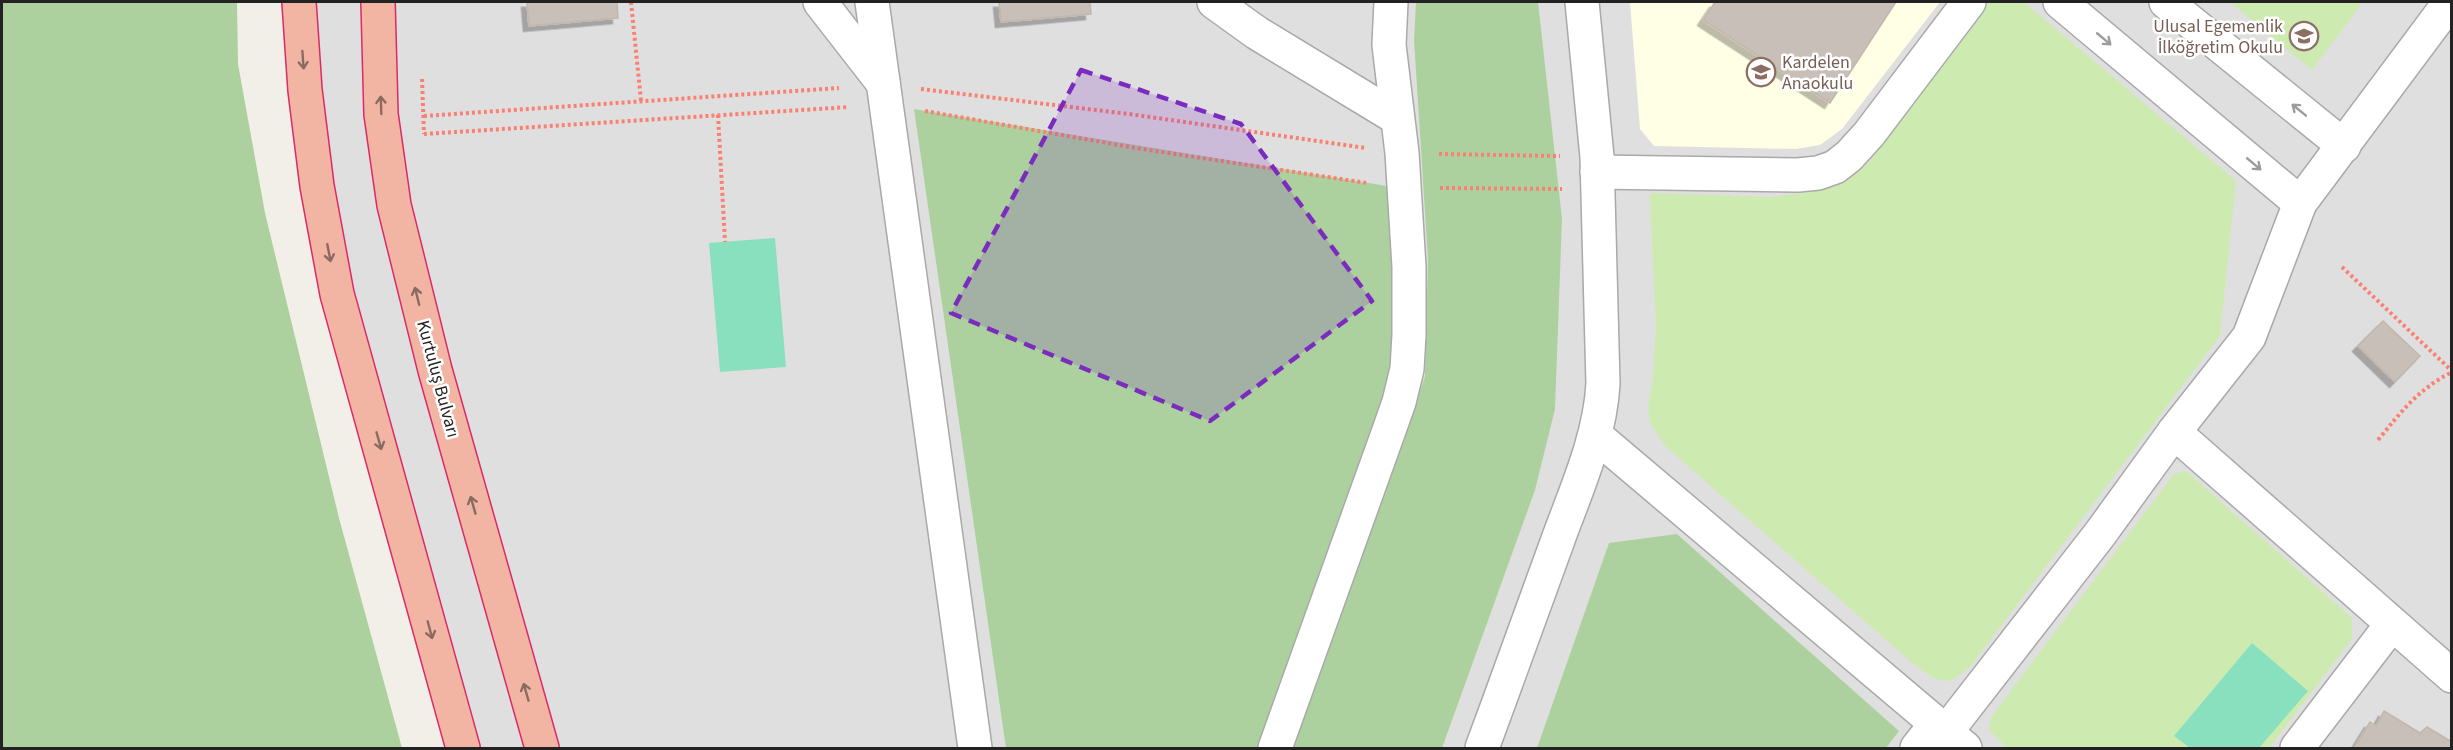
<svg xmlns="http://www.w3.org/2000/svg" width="2453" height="750" font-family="'Source Sans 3',sans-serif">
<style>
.residential{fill:#e0dfdf}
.education{fill:#ffffe5}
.grass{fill:#cdebb0}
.forest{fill:#add19e}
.pitch{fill:#88e0be}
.building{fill:#c7bfb8;stroke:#c4b6ab;stroke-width:1.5;filter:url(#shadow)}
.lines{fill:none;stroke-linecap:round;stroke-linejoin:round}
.minor-casing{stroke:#a9a9a9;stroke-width:36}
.trunk-casing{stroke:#dc2a67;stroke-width:36}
.path{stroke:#fa8072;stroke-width:4;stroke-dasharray:3 3;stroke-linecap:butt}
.minor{stroke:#fff;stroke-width:33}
.trunk{stroke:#f2b4a3;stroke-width:33}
.oneway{stroke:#9c9c9c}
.oneway2{stroke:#8a6b62}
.marked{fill:#7b2cbf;fill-opacity:0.2;stroke:#7b2cbf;stroke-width:4.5;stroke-dasharray:12 8;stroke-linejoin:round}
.labels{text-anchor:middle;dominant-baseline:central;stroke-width:5;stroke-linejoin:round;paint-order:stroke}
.education-label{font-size:18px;fill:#785e54;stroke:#fff;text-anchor:end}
.street-label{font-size:18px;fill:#222;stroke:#fff}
</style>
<defs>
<filter id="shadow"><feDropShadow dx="-5.5" dy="5.5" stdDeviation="0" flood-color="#0004"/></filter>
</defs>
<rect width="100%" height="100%" fill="#f2efe9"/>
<!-- residential -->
<polygon class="residential" points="299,2 2451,2 2451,748 463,748 379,442"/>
<!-- education -->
<polygon class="education" points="1630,2 1940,2 1842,129 1820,145 1796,149 1654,146 1640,129"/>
<!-- grass -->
<g class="grass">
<polygon points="1990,2 2024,2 2236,181 2220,336 1970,667 1951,681 1935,679 1917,667 1666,447 1650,423 1648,407 1653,377 1656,323 1650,204 1650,193 1769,197 1812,192 1830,188 1850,177 1869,162"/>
<polygon points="2230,2 2363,2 2312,70"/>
<polygon points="2186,471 2352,618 2352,639 2269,748 2007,748 1989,730 1991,717 2174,474"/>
</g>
<!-- forest -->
<g class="forest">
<polygon points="2,2 237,2 238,64 265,213 339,518 402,748 2,748"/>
<polygon points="1416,2 1538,2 1562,219 1555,409 1535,490 1442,748 1291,748 1399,455 1425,376 1428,259 1414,40"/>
<path d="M 914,109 L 1387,186 C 1392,254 1399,324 1387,392 L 1258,748 L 1006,748 Z"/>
<polygon points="1677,534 1899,731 1886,748 1537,748 1609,543"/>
</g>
<!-- pitch -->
<g class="pitch">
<polygon points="775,238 786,367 720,372 709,243"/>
<polygon points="2252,643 2308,691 2259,748 2190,748 2174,736"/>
</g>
<!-- building -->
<g class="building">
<polygon points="527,2 617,2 618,18 529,26"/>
<polygon points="999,2 1090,2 1091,14 1001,22"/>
<polygon points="1715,2 1896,2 1830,103 1703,20"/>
<polygon points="2383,321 2420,356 2395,382 2358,346"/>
<polygon points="2384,711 2420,733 2427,727 2452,742 2452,748 2354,748 2370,722 2376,726"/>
</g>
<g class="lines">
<!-- minor casing -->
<g class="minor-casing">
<g id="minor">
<polyline points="820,2 883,83"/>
<polyline points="872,2 975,748"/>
<polyline points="1214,2 1257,33 1397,118"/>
<polyline points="2060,2 2300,203"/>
<polyline points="2166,2 2344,146"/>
<polyline points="1597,172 1798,175 1818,173 1835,167 1849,156 1869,134 1969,2"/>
<polyline points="2174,432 2452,676"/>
<polyline points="1595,435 1965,748"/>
<polyline points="1946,732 2100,534 2174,432 2249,337 2300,203 2450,2"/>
<polyline points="1275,748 1387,436 1399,402 1407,369 1409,335 1409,267 1402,153 1389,45 1391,2"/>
<path d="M 1482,748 C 1508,678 1533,608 1559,537 C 1577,488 1600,437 1603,384 L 1597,157 L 1582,2"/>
<polyline points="1917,748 1936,724"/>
<polyline points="2297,748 2392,624"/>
</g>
</g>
<!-- trunk casing -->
<g class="trunk-casing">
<g id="trunk">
<polyline points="299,2 305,90 317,186 337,294 463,748"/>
<polyline points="378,2 381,114 394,205 435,370 542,748"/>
</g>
</g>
<!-- path -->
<g class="path">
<polyline points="631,2 641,101"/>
<polyline points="422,79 424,134"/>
<polyline points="921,89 1129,114 1366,148"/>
<polyline points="925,111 1136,148 1367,183"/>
<polyline points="718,115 725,242"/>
<polyline points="424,116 839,88"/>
<polyline points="424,134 849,107"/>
<polyline points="1439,154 1560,156"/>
<polyline points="1440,188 1562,189"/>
<polyline points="2342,267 2452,371"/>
<path d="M 2378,440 C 2402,411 2417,390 2452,372"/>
</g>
<!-- minor -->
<use href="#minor" class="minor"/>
<!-- trunk -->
<use href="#trunk" class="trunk"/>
</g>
<!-- one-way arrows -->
<defs><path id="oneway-shaft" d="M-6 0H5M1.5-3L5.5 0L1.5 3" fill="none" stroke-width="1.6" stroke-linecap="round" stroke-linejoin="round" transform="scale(1.5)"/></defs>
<g class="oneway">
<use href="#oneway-shaft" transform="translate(2104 39) rotate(40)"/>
<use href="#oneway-shaft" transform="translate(2299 110) rotate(-141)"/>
<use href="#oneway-shaft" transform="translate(2254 164) rotate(40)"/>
</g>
<g class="oneway2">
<use href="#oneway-shaft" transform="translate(303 60) rotate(86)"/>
<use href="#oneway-shaft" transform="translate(381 105) rotate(-92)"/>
<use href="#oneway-shaft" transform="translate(329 253) rotate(79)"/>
<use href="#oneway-shaft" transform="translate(417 296) rotate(-104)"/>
<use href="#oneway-shaft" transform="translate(379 441) rotate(74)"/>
<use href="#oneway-shaft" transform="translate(473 505) rotate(-106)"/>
<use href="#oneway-shaft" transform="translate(430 630) rotate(75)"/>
<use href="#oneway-shaft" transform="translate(526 692) rotate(-106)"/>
</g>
<!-- marked area -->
<path class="marked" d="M 1081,70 L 1241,124 L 1372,301 L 1210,421 L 951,313 Z"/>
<!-- icons -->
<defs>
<g id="school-ring" transform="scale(1.5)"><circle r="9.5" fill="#fff" stroke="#8d6e63" stroke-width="1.5"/><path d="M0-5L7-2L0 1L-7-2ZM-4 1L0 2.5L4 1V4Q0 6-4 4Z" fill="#8d6e63"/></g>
</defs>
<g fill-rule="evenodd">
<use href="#school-ring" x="2304" y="36"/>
<use href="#school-ring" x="1761" y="72"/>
</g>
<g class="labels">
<!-- education labels -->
<g class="education-label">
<text x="2283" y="26">Ulusal Egemenlik<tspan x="2283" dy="21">İlköğretim Okulu</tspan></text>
<text x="1782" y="62" text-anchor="start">Kardelen<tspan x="1782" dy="21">Anaokulu</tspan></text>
</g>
<!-- street labels -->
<g class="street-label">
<text transform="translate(438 379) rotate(75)">Kurtuluş Bulvarı</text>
</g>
</g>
<!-- border -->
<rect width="2453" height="750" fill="none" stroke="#222222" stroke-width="6"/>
</svg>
